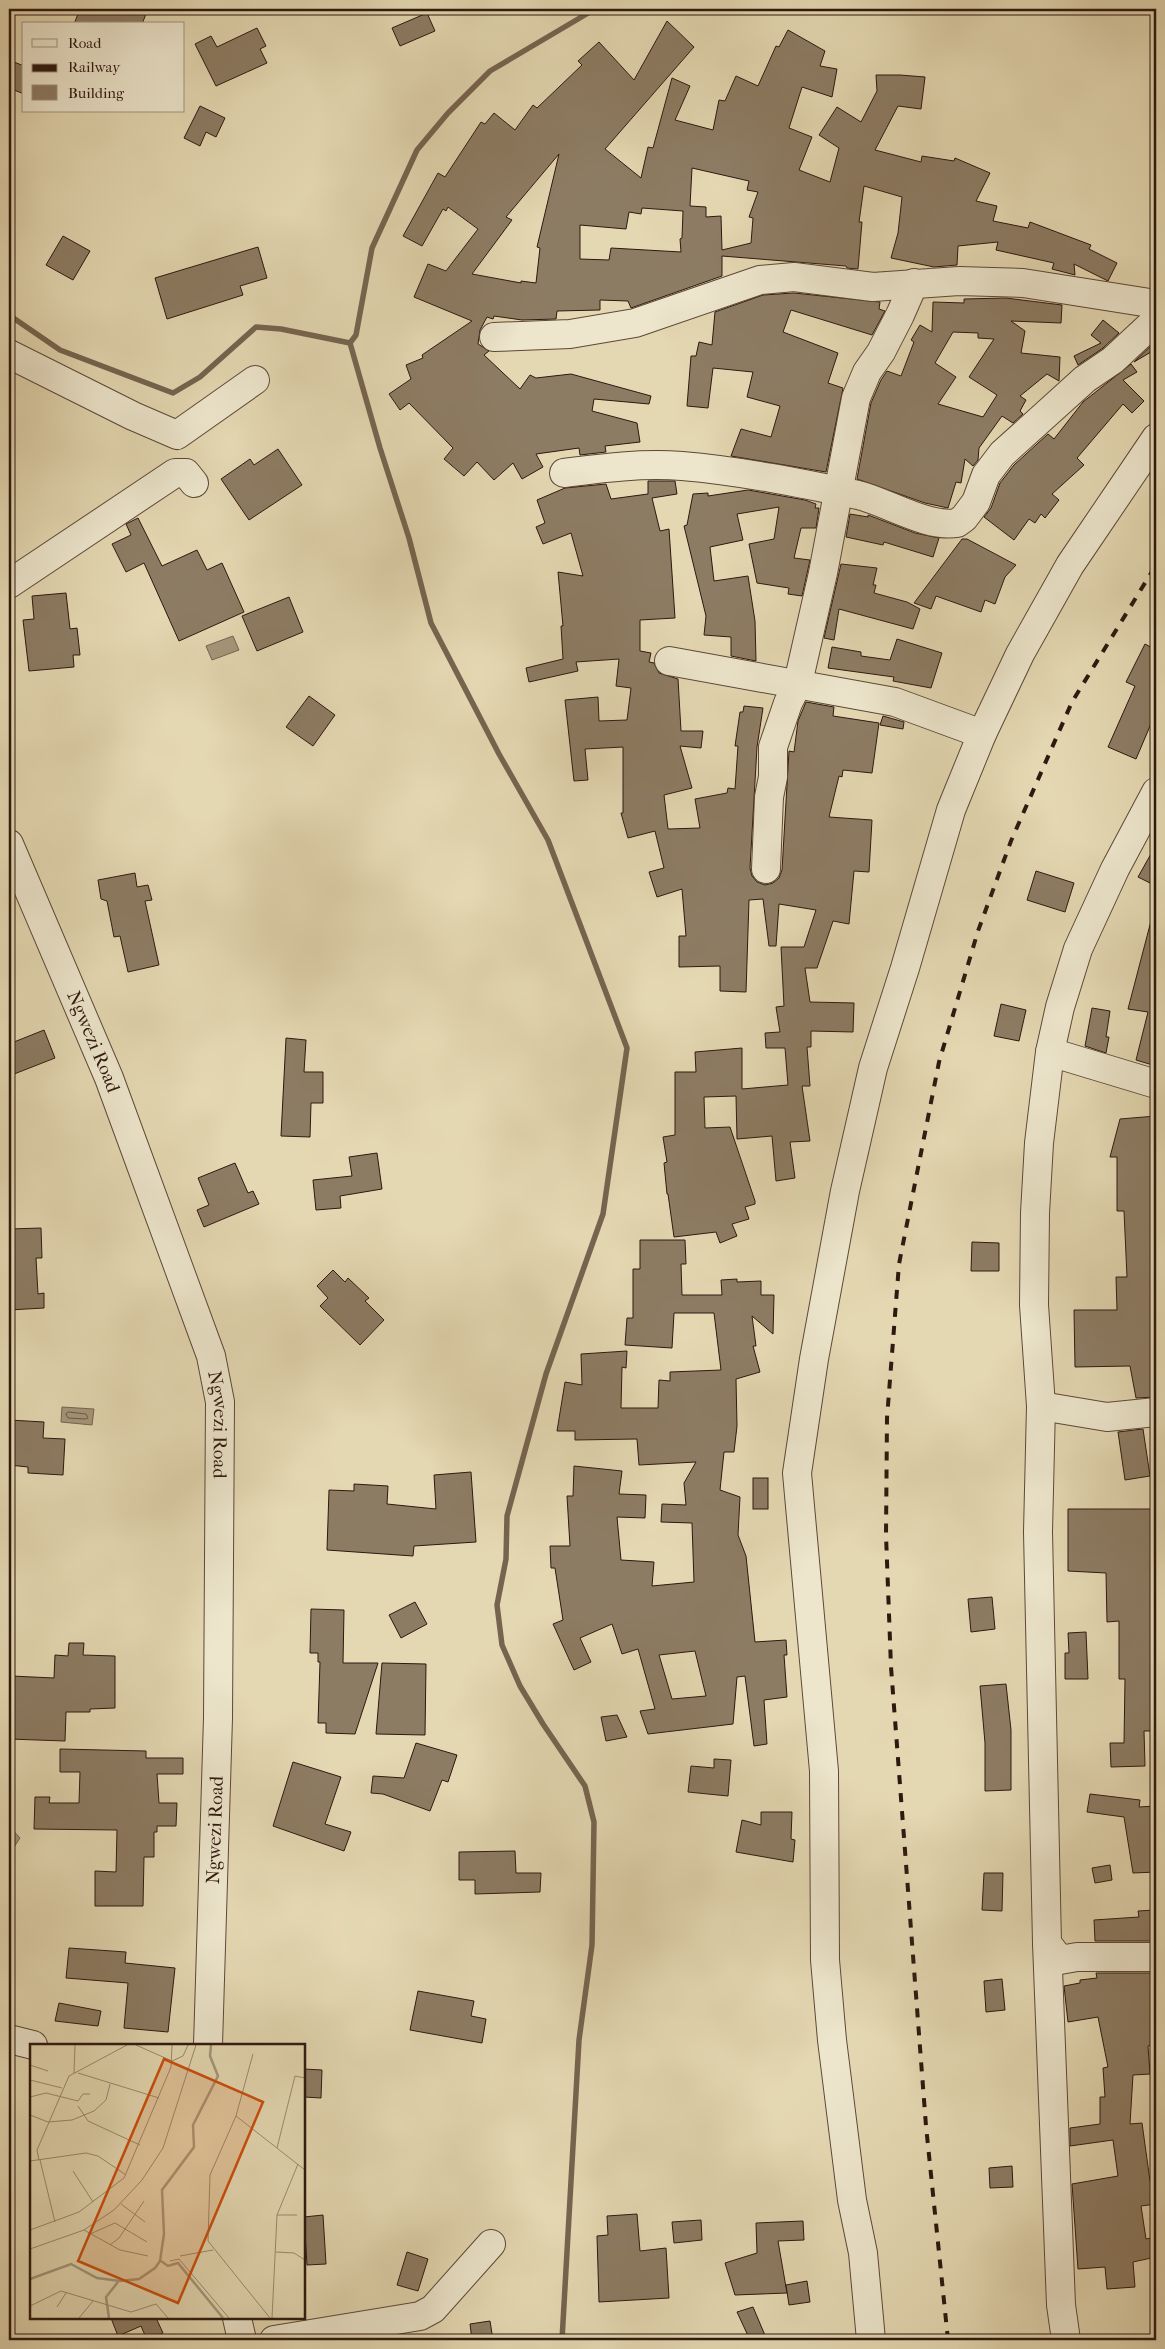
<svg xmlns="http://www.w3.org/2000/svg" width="1165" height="2349" font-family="'IM FELL French Canon',serif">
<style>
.water{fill:#a6977b;stroke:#766450}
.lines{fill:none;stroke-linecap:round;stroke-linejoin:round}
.shore{stroke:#6a5846;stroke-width:1}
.stream{stroke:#766450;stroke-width:5.5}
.building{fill:#8d7c64;stroke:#2e1810;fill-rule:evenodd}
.minor-casing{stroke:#5c4838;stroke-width:30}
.minor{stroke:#ede6cd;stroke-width:28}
.rail{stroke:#2e1810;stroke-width:4;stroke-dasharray:9 9;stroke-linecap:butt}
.labels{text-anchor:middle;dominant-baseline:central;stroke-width:4;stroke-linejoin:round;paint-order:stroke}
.street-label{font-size:19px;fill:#2e1810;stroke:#ede6cd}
.inset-river{fill:none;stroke:#a6977b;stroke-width:2.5}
.inset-road{fill:none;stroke:#9b8b71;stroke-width:1}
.view{fill:#cc4f0d;fill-opacity:0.15;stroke:#cc4f0d;stroke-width:2.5}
.inset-edge{fill:none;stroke:#2e1810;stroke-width:2.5}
</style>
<rect width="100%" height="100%" fill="#e4d8b2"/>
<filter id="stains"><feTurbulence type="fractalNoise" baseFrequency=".004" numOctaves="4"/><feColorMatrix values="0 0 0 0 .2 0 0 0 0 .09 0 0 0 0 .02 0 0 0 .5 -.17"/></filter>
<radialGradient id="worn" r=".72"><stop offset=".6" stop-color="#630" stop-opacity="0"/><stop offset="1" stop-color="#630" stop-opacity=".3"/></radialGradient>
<!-- water -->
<g class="water">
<polygon points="233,636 239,650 212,660 206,646"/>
<polygon points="62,1407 94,1409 92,1425 61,1422"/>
<polygon points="9,1826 20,1838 12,1850 9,1848"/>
</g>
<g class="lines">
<!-- shore -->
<polygon class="shore" points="69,1412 86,1414 88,1418 85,1419 68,1418 66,1414"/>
<!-- stream -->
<g class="stream">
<polyline points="9,315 60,350 173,393 200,377 256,327 281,329 350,343"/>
<polyline points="562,2340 579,2040 592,1945 594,1822 585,1786 543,1724 520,1686 502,1645 497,1605 506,1559 507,1516 546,1374 603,1214 627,1048 548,840 499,754 431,623 409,538 380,448 350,343 356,335 372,248 417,150 448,113 490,71 595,9"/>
</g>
</g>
<!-- building -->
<g class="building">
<polygon points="80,9 148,9 142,24 74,24"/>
<polygon points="427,13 435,31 400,46 392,28"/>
<path d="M 667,21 L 694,47 L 605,149 L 641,178 L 648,147 L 653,148 L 672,78 L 690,86 L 675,120 L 713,130 L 719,100 L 725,101 L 736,76 L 758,86 L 776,46 L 779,47 L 788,30 L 825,51 L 820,66 L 837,69 L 832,97 L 802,87 L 789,128 L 812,137 L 799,170 L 830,182 L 839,148 L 819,135 L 837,107 L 861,122 L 877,91 L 876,75 L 900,75 L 925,77 L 921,109 L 898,106 L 875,150 L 921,162 L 922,156 L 954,161 L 955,158 L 990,173 L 976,201 L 997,206 L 993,221 L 1028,228 L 1030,222 L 1091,245 L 1089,249 L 1117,263 L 1108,281 L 1074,264 L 1075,275 L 1052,269 L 1054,263 L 996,250 L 998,242 L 958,246 L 957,265 L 934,267 L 891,258 L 898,233 L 902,197 L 864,186 L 859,222 L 862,222 L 858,269 L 847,268 L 846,266 L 722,256 L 722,276 L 631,308 L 628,301 L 600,300 L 600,310 L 557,311 L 556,319 L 522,320 L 494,316 L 493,319 L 487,317 L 480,330 L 478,344 L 489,351 L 484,355 L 520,389 L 530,375 L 536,378 L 571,374 L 651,396 L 649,404 L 594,399 L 592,411 L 637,423 L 640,442 L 605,446 L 606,452 L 580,455 L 579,448 L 536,454 L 543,467 L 522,479 L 513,463 L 494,480 L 477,462 L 464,476 L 444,459 L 453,448 L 409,403 L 400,410 L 389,394 L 411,379 L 406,365 L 423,358 L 422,355 L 472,321 L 414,297 L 428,264 L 446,271 L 478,229 L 448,207 L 446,211 L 443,209 L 422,246 L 403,236 L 438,173 L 445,177 L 481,122 L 485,124 L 494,113 L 515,130 L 533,105 L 537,108 L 582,65 L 578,61 L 599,42 L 634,80 ZM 559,154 L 537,247 L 540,248 L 536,283 L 521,281 L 521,283 L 472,274 L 512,220 L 506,217 ZM 692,168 L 749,181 L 747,190 L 758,192 L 749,217 L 753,218 L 751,243 L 722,250 L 721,216 L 706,217 L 706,207 L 690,206 ZM 642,208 L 683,211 L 682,238 L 680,239 L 681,252 L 611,248 L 609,260 L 580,259 L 580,225 L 626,229 L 629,212 L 641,214 Z"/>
<polygon points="257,28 266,46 260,49 267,63 216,86 195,44 211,36 217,47"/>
<polygon points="9,60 24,66 24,94 9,88"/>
<polygon points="200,106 225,118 216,137 206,132 200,146 184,138"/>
<polygon points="63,236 90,251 73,280 46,265"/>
<polygon points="258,247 267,278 240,286 243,295 167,319 155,278"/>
<polygon points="794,293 880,302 879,309 885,311 872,335 791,310 783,332 838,353 828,383 843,388 826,472 731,456 741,429 771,437 780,406 747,397 753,372 713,368 708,408 687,406 691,356 696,356 699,342 712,345 715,312 763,295"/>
<path d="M 1006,298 L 1062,305 L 1061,323 L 1011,321 L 1025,331 L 1021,353 L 1060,357 L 1059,381 L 1047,374 L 1020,396 L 1026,400 L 1020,411 L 1023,414 L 1013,423 L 1002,416 L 979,448 L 978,460 L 973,466 L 965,459 L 961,483 L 956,482 L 948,508 L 925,503 L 857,479 L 871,403 L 881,380 L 887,371 L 901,376 L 914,342 L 911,340 L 920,325 L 932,332 L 933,302 L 964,303 L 964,299 ZM 953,332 L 978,333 L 978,338 L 994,339 L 969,377 L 997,395 L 983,417 L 938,404 L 956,377 L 935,363 Z"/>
<polygon points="1103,320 1119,333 1103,348 1078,365 1074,356 1101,343 1091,335"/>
<polygon points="1156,341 1156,349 1134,362"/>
<polygon points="1131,364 1137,372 1123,380 1144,401 1132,413 1123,404 1077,458 1084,465 1052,494 1059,500 1045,518 1041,514 1035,523 1029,519 1014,540 984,517 991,508 1000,483 1014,465 1048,434 1054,439 1083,402"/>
<polygon points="278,449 302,485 249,520 221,479 250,459 254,465"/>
<polygon points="648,481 675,481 677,494 652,498 660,531 669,529 675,618 640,620 640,651 651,653 649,662 654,663 659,673 678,679 681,731 703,731 701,748 680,746 692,788 664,795 668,829 700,828 695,799 727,793 728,788 735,789 738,746 735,746 740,712 743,712 744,706 763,708 757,747 750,868 752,876 757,882 765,885 773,883 779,878 782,870 789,751 794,752 798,721 806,702 834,707 833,716 879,723 872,773 843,770 842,777 839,776 829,817 872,820 869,872 854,871 849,924 833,921 817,968 805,968 810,1002 854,1003 853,1032 811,1031 811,1047 807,1047 810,1086 802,1086 810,1141 790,1142 795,1178 776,1181 772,1136 737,1139 736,1096 704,1097 705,1128 730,1127 755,1201 755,1204 745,1207 749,1219 732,1224 737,1236 720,1243 716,1232 674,1237 668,1194 667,1194 664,1163 667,1162 663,1137 675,1135 675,1072 696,1072 695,1052 742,1048 742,1089 788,1085 785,1048 766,1048 765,1033 780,1032 776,1007 784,1006 781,947 804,947 816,910 779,904 776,946 769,946 763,899 749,900 746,992 720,991 720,966 679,967 679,936 686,936 682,889 657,897 649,872 664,868 655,831 628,838 621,813 623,813 623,747 585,749 588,780 574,781 565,700 598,697 599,721 627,720 631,688 616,686 619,659 576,662 578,671 529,682 526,668 563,659 561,626 563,626 558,572 583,576 571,533 543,544 536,527 545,523 537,500 565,488 606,484 611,499 648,494"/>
<polygon points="748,490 805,500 816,504 815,508 819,508 816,528 801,528 794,558 810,560 802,596 788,594 789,588 757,583 749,544 774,539 779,507 737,514 743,540 710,547 714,581 748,576 755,621 756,661 731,656 731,637 704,635 706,616 684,526 687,525 693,494 708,493 708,496"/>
<polygon points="850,514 868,517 868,515 915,533 939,538 933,557 884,542 883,545 846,537"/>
<polygon points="138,518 162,566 197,550 207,570 222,563 244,612 179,641 144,563 126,572 112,544 131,535 126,524"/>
<polygon points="962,539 967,539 1016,565 1005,577 995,604 985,600 981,612 936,596 931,609 914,603"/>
<polygon points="841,564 877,568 873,585 876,585 874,593 907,602 920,609 913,629 839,609 834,640 824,638"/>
<polygon points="66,593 70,629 77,628 80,655 73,655 74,667 29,671 23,620 34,619 32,596"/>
<polygon points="289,597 303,632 257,651 242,616"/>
<polygon points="897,639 942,653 931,688 893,681 894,677 828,668 832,647 861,652 861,656 890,660"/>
<polygon points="1145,644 1156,650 1156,712 1136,759 1108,747 1135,686 1126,682"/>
<polygon points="309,696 335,715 313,746 286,727"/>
<polygon points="883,716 904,722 903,729 880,725"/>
<polygon points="1156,845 1156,886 1138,877"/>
<polygon points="1036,871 1074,883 1065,912 1027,900"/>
<polygon points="135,873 137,887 148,885 152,900 145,901 159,965 128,972 120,936 114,937 107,901 101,899 98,880"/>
<polygon points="1151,921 1156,922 1156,1066 1136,1060 1148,1012 1128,1009"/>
<polygon points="1001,1004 1026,1010 1019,1041 994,1036"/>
<polygon points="1092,1008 1110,1011 1106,1037 1109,1037 1106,1053 1085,1046"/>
<polygon points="44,1030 55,1058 9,1076 9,1044"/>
<polygon points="286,1038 306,1040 304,1072 323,1072 323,1103 311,1103 310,1137 281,1136"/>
<polygon points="1156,1116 1156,1154 1153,1154 1152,1193 1156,1193 1156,1211 1153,1211 1155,1261 1151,1261 1153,1318 1156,1318 1156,1356 1152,1357 1156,1376 1156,1397 1136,1398 1130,1366 1075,1367 1074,1310 1117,1310 1116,1277 1127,1277 1124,1211 1117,1211 1117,1157 1110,1157 1120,1119"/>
<polygon points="377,1153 382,1189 340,1196 341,1208 316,1210 313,1180 352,1176 349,1157"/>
<polygon points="235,1163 248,1193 253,1191 259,1204 204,1227 197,1210 209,1205 198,1178"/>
<polygon points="41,1228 42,1258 36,1258 38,1294 44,1293 44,1308 9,1310 9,1229"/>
<path d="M 640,1240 L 685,1240 L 686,1264 L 681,1264 L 682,1295 L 722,1295 L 721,1280 L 737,1279 L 737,1282 L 761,1281 L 761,1295 L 774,1295 L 773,1334 L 752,1316 L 756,1346 L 753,1346 L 760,1372 L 736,1379 L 737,1426 L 734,1452 L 724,1452 L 720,1490 L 740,1497 L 738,1535 L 746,1556 L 755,1642 L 786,1640 L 787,1655 L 784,1655 L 787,1697 L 764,1700 L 767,1744 L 754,1746 L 745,1676 L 737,1677 L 733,1724 L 648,1734 L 640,1711 L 655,1709 L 638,1649 L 622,1654 L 612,1624 L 580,1638 L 591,1662 L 574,1670 L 553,1624 L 563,1620 L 555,1568 L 551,1568 L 550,1546 L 570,1546 L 567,1496 L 573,1496 L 574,1466 L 622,1471 L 619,1494 L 646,1495 L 645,1518 L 617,1517 L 621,1560 L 654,1562 L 652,1586 L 694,1582 L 692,1523 L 661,1522 L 662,1504 L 686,1505 L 684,1483 L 696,1462 L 639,1465 L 637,1439 L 575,1440 L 575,1431 L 557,1431 L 565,1382 L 582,1385 L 581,1354 L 627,1351 L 626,1368 L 622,1367 L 621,1408 L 658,1408 L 659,1380 L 670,1381 L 670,1372 L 721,1370 L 714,1313 L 674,1313 L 672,1348 L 625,1345 L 627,1318 L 633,1318 L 633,1269 L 640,1269 ZM 695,1651 L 706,1696 L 672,1699 L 659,1655 Z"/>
<polygon points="972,1242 999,1243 999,1271 971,1271"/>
<polygon points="333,1270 345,1282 348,1278 369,1298 365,1301 384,1320 360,1345 320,1306 328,1298 317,1286"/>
<polygon points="9,1420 44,1422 43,1438 65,1439 63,1475 28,1473 28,1467 9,1465"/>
<polygon points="1143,1429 1150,1476 1125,1480 1118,1432"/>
<polygon points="471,1472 476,1542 414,1546 413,1556 327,1550 329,1490 354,1491 354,1484 388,1486 387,1504 436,1509 434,1475"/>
<rect x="753" y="1478" width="15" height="31"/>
<polygon points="1068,1509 1156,1509 1156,1731 1144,1731 1145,1766 1111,1767 1110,1743 1124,1743 1125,1679 1119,1679 1119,1621 1107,1622 1106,1573 1068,1571"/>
<polygon points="992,1597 995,1629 971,1632 968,1599"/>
<polygon points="415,1602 427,1624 401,1638 389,1615"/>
<polygon points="311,1609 344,1610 343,1663 378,1663 355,1734 326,1733 326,1723 318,1723 320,1662 318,1662 318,1653 310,1653"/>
<polygon points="1086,1632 1088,1679 1065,1679 1065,1653 1069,1653 1068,1633"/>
<polygon points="69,1643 84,1643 83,1655 115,1656 115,1708 90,1709 90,1712 66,1712 65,1741 9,1739 11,1676 54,1678 55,1655 68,1656"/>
<polygon points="382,1663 426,1664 425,1735 376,1734"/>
<polygon points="1006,1684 1011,1730 1011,1790 985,1791 985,1743 980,1686"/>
<polygon points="617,1715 627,1737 606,1741 601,1717"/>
<polygon points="416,1743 457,1755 448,1782 442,1780 430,1811 383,1794 371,1793 373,1776 404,1778"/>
<polygon points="60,1749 146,1751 146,1758 183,1758 183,1774 157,1774 159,1803 177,1803 176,1826 157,1826 157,1832 154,1832 154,1857 144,1857 143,1906 95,1906 95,1871 116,1872 117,1830 34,1829 35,1797 50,1797 49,1803 79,1803 80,1772 60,1772"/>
<polygon points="714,1759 731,1760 728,1796 688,1792 691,1766 714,1768"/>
<polygon points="293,1762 341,1777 325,1824 351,1832 344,1851 273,1826"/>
<polygon points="1090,1794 1140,1800 1139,1807 1156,1806 1156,1872 1133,1873 1124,1817 1087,1812"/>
<polygon points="761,1812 792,1812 791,1839 795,1840 793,1862 736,1852 742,1820 761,1825"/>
<polygon points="515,1851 516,1873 541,1873 540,1892 475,1894 475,1880 459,1880 459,1852"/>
<polygon points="1110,1865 1112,1880 1095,1883 1092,1868"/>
<polygon points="984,1873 1003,1873 1002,1911 982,1910"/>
<polygon points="1156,1910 1156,1941 1095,1941 1094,1920 1139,1917 1138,1911"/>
<polygon points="69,1948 126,1952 125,1963 175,1968 168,2032 124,2028 128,1983 66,1978"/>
<polygon points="1096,1973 1156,1973 1156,2044 1148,2046 1150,2074 1133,2075 1130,2124 1142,2123 1150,2181 1156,2180 1156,2204 1141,2206 1146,2239 1156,2237 1156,2257 1133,2262 1135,2287 1107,2289 1105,2267 1078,2269 1072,2184 1118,2176 1113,2140 1070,2146 1070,2128 1100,2124 1100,2097 1105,2097 1103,2068 1108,2067 1098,2017 1068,2022 1064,1986 1080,1983 1080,1980 1097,1978"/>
<polygon points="1002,1979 1005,2010 986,2012 984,1981"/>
<polygon points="418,1991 474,2001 471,2016 486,2019 482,2043 410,2030"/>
<polygon points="59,2003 101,2011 98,2026 55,2021"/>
<polygon points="304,2069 322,2070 321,2098 304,2097"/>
<polygon points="1012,2166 1013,2187 990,2188 989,2168"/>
<polygon points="637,2214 640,2251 666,2248 669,2298 599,2302 597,2236 608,2235 607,2216"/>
<polygon points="323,2215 326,2264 307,2265 304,2217"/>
<polygon points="701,2220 702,2240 674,2243 672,2222"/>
<polygon points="803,2221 804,2240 778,2241 787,2293 735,2295 725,2263 757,2253 756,2223"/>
<polygon points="407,2252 428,2259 418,2291 397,2285"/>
<polygon points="807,2281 810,2302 789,2305 786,2285"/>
<polygon points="753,2307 767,2340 750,2340 737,2312"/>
<polygon points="111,2318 161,2318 157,2320 163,2333 147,2340 141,2326 118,2336"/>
<polygon points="490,2321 493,2340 472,2340 470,2324"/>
</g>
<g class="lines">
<!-- minor casing -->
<g class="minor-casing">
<g id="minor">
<polyline points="494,337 570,334 635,323 760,280 794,277 873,287 959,281 1023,283 1156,304"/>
<polyline points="9,354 133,416 177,435 255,380"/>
<path d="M 564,473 C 603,468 642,463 682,466 C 741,471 801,483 858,495 C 887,502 927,528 957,523 L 964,518 L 976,502 L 986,475 L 1002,454 L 1085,379 L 1113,360 L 1156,320"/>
<polyline points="9,584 175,473 186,473 194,483"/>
<polyline points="669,661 895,702 982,734"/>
<path id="s1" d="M 9,844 L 109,1078 L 211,1356 L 220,1402 L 218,1718 L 208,2045"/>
<polyline points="766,869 769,797 773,777 773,747 788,703 798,683 823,573 856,398 867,372 881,352 900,315 914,283"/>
<polyline points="1050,1052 1156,1084"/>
<polyline points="1041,1406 1107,1417 1156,1412"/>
<polyline points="1047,1943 1060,1960 1077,1957 1156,1957"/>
<polyline points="9,2039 33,2045"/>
<polyline points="237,2318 242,2340"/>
<polyline points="274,2340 420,2316 433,2309 491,2244"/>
<polyline points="871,2340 863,2253 852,2200 832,2040 825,1960 824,1771 797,1473 814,1359 845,1191 873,1068 905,968 951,810 982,734 1020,654 1070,565 1156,438"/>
<polyline points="1066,2340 1061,2305 1047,1943 1038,1532 1041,1406 1034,1305 1035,1213 1039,1143 1050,1052 1060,1007 1078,949 1115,869 1156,792"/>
</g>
</g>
<!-- minor -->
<use href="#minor" class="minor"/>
<!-- rail -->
<polyline class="rail" points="948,2340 926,2126 891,1667 886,1535 887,1418 899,1264 939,1062 978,931 1011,841 1072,702 1156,565"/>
</g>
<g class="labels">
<!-- street labels -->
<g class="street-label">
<text stroke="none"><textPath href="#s1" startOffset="215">Ngwezi Road</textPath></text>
<text stroke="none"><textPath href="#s1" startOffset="620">Ngwezi Road</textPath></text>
<text transform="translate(215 1830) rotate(-88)">Ngwezi Road</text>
</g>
</g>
<!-- overview -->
<g transform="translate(30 2044)">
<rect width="275" height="275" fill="#e4d8b2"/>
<path class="inset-river" d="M 131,217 L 138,222 L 148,219 L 193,274M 0,235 L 41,220 L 67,234 L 90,237 L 109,235 L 125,224 L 130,217 L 134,190 L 132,146 L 164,103 L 163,81 L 188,32 L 180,12 L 181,1M 79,274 L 76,253 L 88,238"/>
<path class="inset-road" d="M 106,1 L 142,17 L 153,12 L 158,1M 223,10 L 206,72 L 180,131 L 178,197 L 240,274M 0,21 L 18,27M 44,29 L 45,1M 48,29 L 129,54M 0,36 L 32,44M 0,53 L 16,49 L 48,57 L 53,50 L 60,50M 48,62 L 58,77 L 110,101M 0,71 L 18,78 L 42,76 L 64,67 L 76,56 L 80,40M 206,72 L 275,126M 247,104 L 265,32 L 275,34M 9,116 L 7,106 L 39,32 L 97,1M 10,116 L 25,178M 0,117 L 56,109 L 68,112 L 96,131M 43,127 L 63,158M 91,160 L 115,178M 247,171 L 267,171M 0,186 L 49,168 L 94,134 L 141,23 L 142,1M 54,186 L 90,206 L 118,212M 60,190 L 85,179 L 117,198M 80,201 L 89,194 L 114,157M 0,205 L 54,186 L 84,166 L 112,136 L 133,104 L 166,1M 246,208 L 264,209 L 275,216M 150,212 L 183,206M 140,217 L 149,215 L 199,274M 0,262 L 31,247 L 101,268 L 126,260 L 138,274M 27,263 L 36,249M 49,274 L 63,257M 242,274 L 247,171 L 268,120"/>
<path class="view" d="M 134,15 L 233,58 L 148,259 L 48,217 Z"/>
<rect width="275" height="275" class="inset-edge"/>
</g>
<!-- margin -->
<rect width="1165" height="2349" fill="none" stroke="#e4d8b2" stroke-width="30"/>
<rect x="10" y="10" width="1145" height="2329" fill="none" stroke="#2e1810" stroke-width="2.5"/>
<rect x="15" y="15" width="1135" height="2319" fill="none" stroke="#2e1810"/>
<!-- legend -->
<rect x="22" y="22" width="162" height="90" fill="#ede6cd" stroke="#a19481"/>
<rect x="32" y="39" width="25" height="8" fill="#ede6cd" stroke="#a19481"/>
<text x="68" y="48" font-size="15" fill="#2e1810">Road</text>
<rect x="32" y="64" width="25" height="8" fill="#2e1810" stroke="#a19481"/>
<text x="68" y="72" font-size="15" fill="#2e1810">Railway</text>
<rect x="32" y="85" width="25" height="15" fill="#8d7c64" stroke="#a19481"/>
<text x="68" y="98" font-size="15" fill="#2e1810">Building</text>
<rect width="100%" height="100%" filter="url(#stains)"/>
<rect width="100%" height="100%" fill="url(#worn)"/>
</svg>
